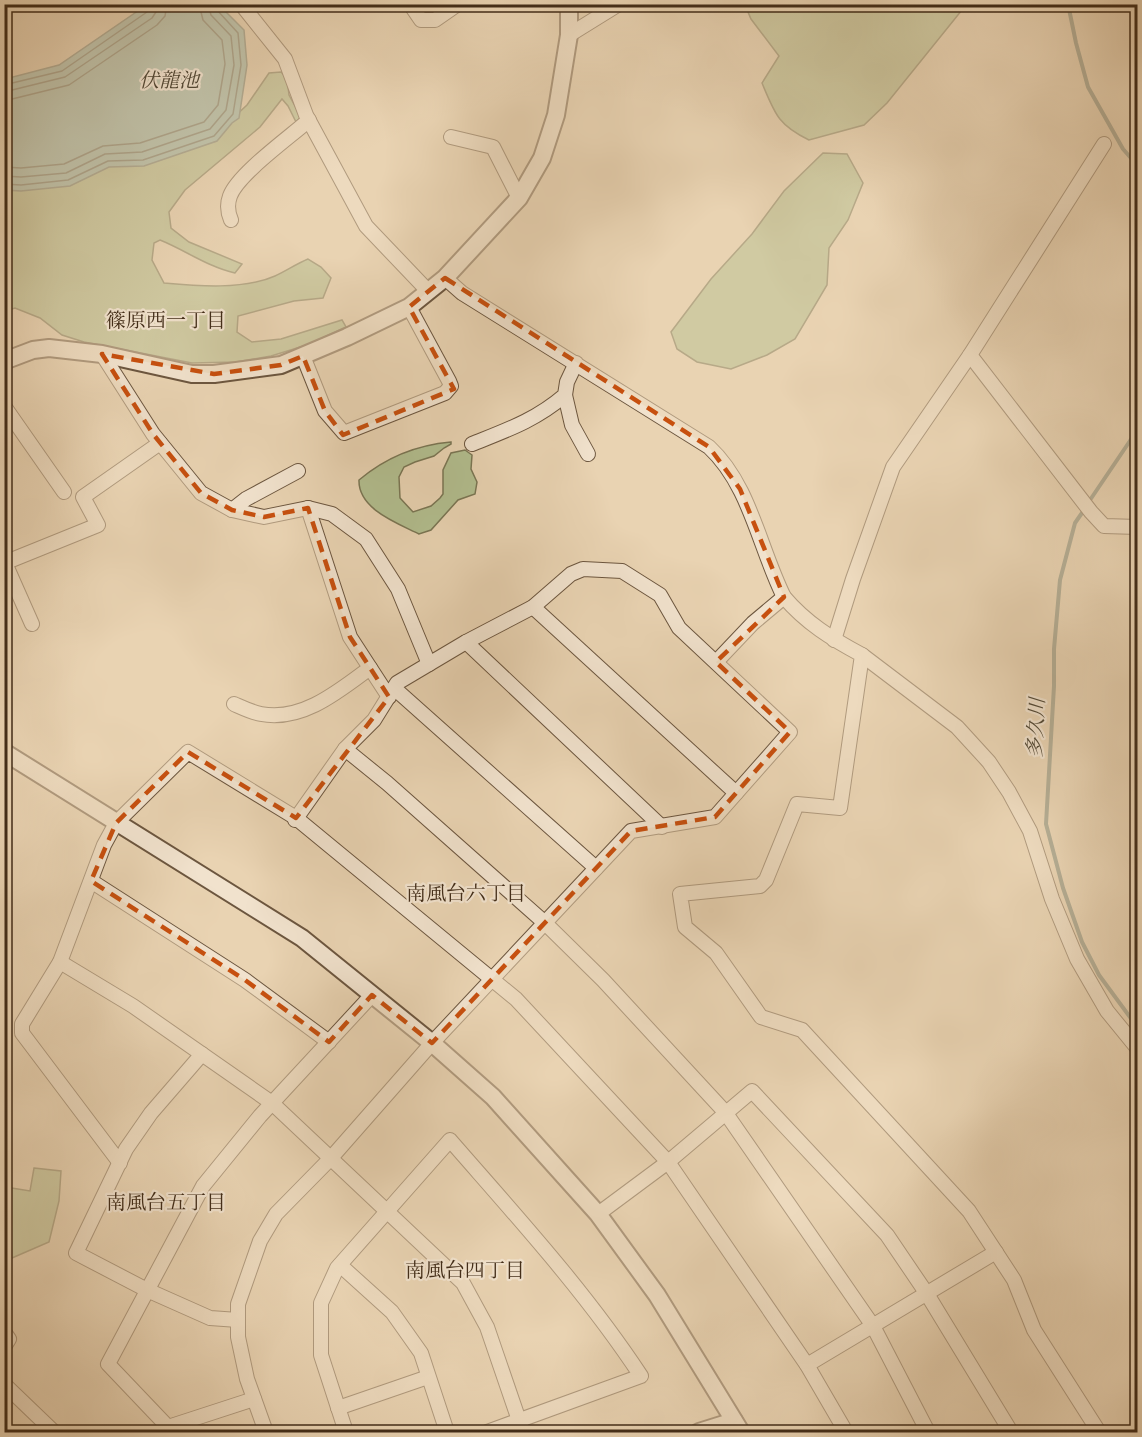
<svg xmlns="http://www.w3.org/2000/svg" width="1142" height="1437" font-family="Cardo,'Noto Serif JP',serif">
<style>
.green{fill:#b2be8f;stroke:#7a7654;stroke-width:1.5}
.water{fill:#97b8ab;stroke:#758071;stroke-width:1.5}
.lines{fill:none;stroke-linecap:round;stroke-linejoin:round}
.shore{stroke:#6c7262;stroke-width:1.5}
.stream{stroke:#758071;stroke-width:4}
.minor-casing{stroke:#6c563f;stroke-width:16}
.tertiary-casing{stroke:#6c563f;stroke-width:20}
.minor{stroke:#f1e2cd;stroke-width:14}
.tertiary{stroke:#f1e2cd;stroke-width:16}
.marked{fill:none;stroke:#c7500f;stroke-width:4.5;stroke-dasharray:12 8;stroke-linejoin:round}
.labels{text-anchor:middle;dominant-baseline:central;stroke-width:4.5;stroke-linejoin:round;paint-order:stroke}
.water-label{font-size:20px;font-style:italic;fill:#534936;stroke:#f1e2cd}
.neighbourhood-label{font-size:20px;fill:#422d19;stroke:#f1e2cd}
</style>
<rect width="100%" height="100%" fill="#e9d3b2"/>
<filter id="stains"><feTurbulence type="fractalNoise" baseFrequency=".00333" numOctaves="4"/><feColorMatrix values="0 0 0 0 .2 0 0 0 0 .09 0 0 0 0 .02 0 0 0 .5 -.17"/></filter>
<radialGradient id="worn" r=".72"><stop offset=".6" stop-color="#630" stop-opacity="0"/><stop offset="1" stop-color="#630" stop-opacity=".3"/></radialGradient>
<!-- green -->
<g class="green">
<path d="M 745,5 L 966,5 L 887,103 L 864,125 L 809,140 C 778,125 775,114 762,83 L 779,56 L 751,19 Z"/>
<path d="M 281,72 L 287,78 L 289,95 L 301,117 L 296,122 L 288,106 L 282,99 L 260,127 L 185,190 L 169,212 L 171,228 L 189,242 L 242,264 L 235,273 C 208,267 185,250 160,240 L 154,243 L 152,260 L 164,283 C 197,286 244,290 275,276 C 286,271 296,264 308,259 L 321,267 L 331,278 L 323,298 L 294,301 L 238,316 L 237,332 L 252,342 L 281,339 L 342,320 L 346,327 L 307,345 L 271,356 L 236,362 L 192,363 L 84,342 L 62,335 L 40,318 L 15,308 L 5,311 L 4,185 L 220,130 L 247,105 L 269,73 Z"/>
<polygon points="823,153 847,154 863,183 848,220 829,248 827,285 795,339 767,355 731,369 697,362 677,349 671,332 711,279 752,234 784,191"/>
<path d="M 451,442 L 451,444 L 444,448 L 434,456 L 415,462 L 404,467 L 399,477 L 400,498 L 413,512 L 431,506 L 440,498 L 443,494 L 443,470 L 451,453 L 465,450 L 472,455 L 471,469 L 477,482 L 475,494 L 458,500 L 431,530 L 419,534 C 397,523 358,509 359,480 C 385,458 417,445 451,442 Z"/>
<polygon points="34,1168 61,1171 59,1201 49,1242 5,1261 5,1187 30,1191"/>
</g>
<!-- water -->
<polygon class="water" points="148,4 219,5 244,30 247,65 239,118 232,123 217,141 144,166 109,167 70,186 21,191 5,190 5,79 59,65"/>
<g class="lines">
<!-- shore -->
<g class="shore">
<polyline points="4,85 62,71 147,12 150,4"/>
<polyline points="4,92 65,77 152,18 156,12 158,4"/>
<polyline points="4,101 69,85 157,25 165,16 167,4"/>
<polyline points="4,167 21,168 64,164 103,146 140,143 204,122 218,105 225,64 222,40 203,20 199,4"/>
<polyline points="4,176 21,177 66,173 105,154 142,152 210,129 226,110 234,65 231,36 211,15 208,4"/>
<polyline points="4,184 21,185 68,180 108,161 143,160 214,136 233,114 241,65 238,33 217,10 215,4"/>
</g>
<!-- stream -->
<g class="stream">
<polyline points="1068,4 1076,43 1088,87 1123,149 1138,166"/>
<polyline points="1088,503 1138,429"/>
<polyline points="1084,510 1075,523 1060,580 1054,649 1054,686 1046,824 1063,888 1082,942 1099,975 1138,1028"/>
</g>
<!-- minor casing -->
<g class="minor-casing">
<g id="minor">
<polyline points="241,4 285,59 306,115 366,226 428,291"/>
<polyline points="410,4 421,20 435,20 458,4"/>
<polyline points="569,35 619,4"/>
<polyline points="451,137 493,147 519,198"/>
<path d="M 231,220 C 228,213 227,204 230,196 C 238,174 290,137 309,120"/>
<path d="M 445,278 L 462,293 L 709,447 C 750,485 759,547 784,597 C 806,623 832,639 862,655 L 840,808 L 797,804 L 766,880 L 760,886 L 680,894 L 685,927 L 716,953 L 761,1017 L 802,1030 L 969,1211 L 1014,1280 L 1034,1330 L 1099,1432"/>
<polyline points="102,354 153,434 201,493 232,510 264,517 308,508 332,514 366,539 398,589 429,664"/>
<polyline points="970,355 1091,512 1104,526 1138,527"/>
<polyline points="303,356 325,411 344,433 445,393 451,386 449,381 409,307"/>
<polyline points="565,395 572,425 588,454"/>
<polyline points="4,406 64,492"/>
<path d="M 472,444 C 507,430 536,420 565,395 L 567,382 L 576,363"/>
<polyline points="308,508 350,637 389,697"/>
<polyline points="232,510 246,499 298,471"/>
<polyline points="4,563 98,525 83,497 160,443"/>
<polyline points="5,563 32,624"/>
<polyline points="533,607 736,793"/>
<polyline points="834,640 853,579 893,467 970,355 1104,144"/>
<polyline points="466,642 662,827"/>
<polyline points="862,655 957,727 989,762 1009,792 1030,831 1052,899 1077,959 1107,1011 1138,1049"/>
<polyline points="716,662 753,623 784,597"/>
<polyline points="394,688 596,868"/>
<path d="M 234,704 C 243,708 251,712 261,714 C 302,722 339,691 370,668"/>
<polyline points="345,749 387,783 545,923 603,980 725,1112 873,1326 928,1432"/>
<polyline points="91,881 245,980 329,1042"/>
<polyline points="60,962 133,1006 272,1103 463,1283 487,1327 523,1432"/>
<polyline points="202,1054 151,1113 126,1149 76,1253 147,1290 210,1318 238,1320"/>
<polyline points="120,1163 22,1033 22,1024 60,962 104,845 116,823 188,752 296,818 516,999 668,1162 807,1365 846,1432"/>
<polyline points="598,1214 668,1162 752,1091 887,1235 927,1294 1011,1432"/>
<polyline points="340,1265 392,1312 421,1353 447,1432"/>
<polyline points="4,1332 9,1339 4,1347"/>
<polyline points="807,1365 996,1252"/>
<polyline points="4,1384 54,1432"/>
<polyline points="254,1399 168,1427 108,1364 203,1186 260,1116 372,995"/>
<polyline points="338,1408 428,1377"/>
<polyline points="266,1432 247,1379 238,1337 238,1304 260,1241 276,1214 331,1158 432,1043 631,831 715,817 790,732 679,628 660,595 622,571 583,569 571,574 533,607 466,642 397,683 374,720 345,749 295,820"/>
<path d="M 346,1432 L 321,1355 L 321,1303 L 337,1268 L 450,1140 C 517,1217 585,1291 641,1376 L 487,1432"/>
</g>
</g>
<!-- tertiary casing -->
<g class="tertiary-casing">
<g id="tertiary">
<polyline points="4,361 33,350 49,348 102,354 192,374 214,374 281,365 347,337 409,307 445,278 519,198 542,158 556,115 569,35 569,4"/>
<polyline points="4,752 302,938 432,1043 493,1097 598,1214 657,1295 741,1432"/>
<polyline points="699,1432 734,1421"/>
</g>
</g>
<!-- minor -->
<use href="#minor" class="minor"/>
<!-- tertiary -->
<use href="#tertiary" class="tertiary"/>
</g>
<!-- marked area -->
<path d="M0 0H1142V1437H0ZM 445,278 L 709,447 L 740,489 L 784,597 L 716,662 L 790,732 L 715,817 L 631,831 L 432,1043 L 372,995 L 329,1042 L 245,980 L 91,881 L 116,823 L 188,752 L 296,818 L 389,697 L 350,637 L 308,508 L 264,517 L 232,510 L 201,493 L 153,434 L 102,354 L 214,374 L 281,365 L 303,356 L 325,411 L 343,435 L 454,389 L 409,307 Z" fill="#e9d3b2" fill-opacity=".55" fill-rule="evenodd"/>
<path class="marked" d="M 445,278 L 709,447 L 740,489 L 784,597 L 716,662 L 790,732 L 715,817 L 631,831 L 432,1043 L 372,995 L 329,1042 L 245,980 L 91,881 L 116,823 L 188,752 L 296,818 L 389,697 L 350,637 L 308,508 L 264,517 L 232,510 L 201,493 L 153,434 L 102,354 L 214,374 L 281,365 L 303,356 L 325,411 L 343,435 L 454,389 L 409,307 Z"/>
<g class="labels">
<!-- water labels -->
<g class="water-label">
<text x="169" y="80">伏龍池</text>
<text transform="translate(1036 728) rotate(-87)">多久川</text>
</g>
<!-- neighbourhood labels -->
<g class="neighbourhood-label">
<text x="166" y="320">篠原西一丁目</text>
<text x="466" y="893">南風台六丁目</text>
<text x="166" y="1202">南風台五丁目</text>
<text x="465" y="1270">南風台四丁目</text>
</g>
</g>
<!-- margin -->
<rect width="1142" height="1437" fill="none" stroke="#e9d3b2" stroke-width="24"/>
<rect x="6" y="6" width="1130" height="1425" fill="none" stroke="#422d19" stroke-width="3"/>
<rect x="12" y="12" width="1118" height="1413" fill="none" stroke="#422d19" stroke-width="1.5"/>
<rect width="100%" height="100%" filter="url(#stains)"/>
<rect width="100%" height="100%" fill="url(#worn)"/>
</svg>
